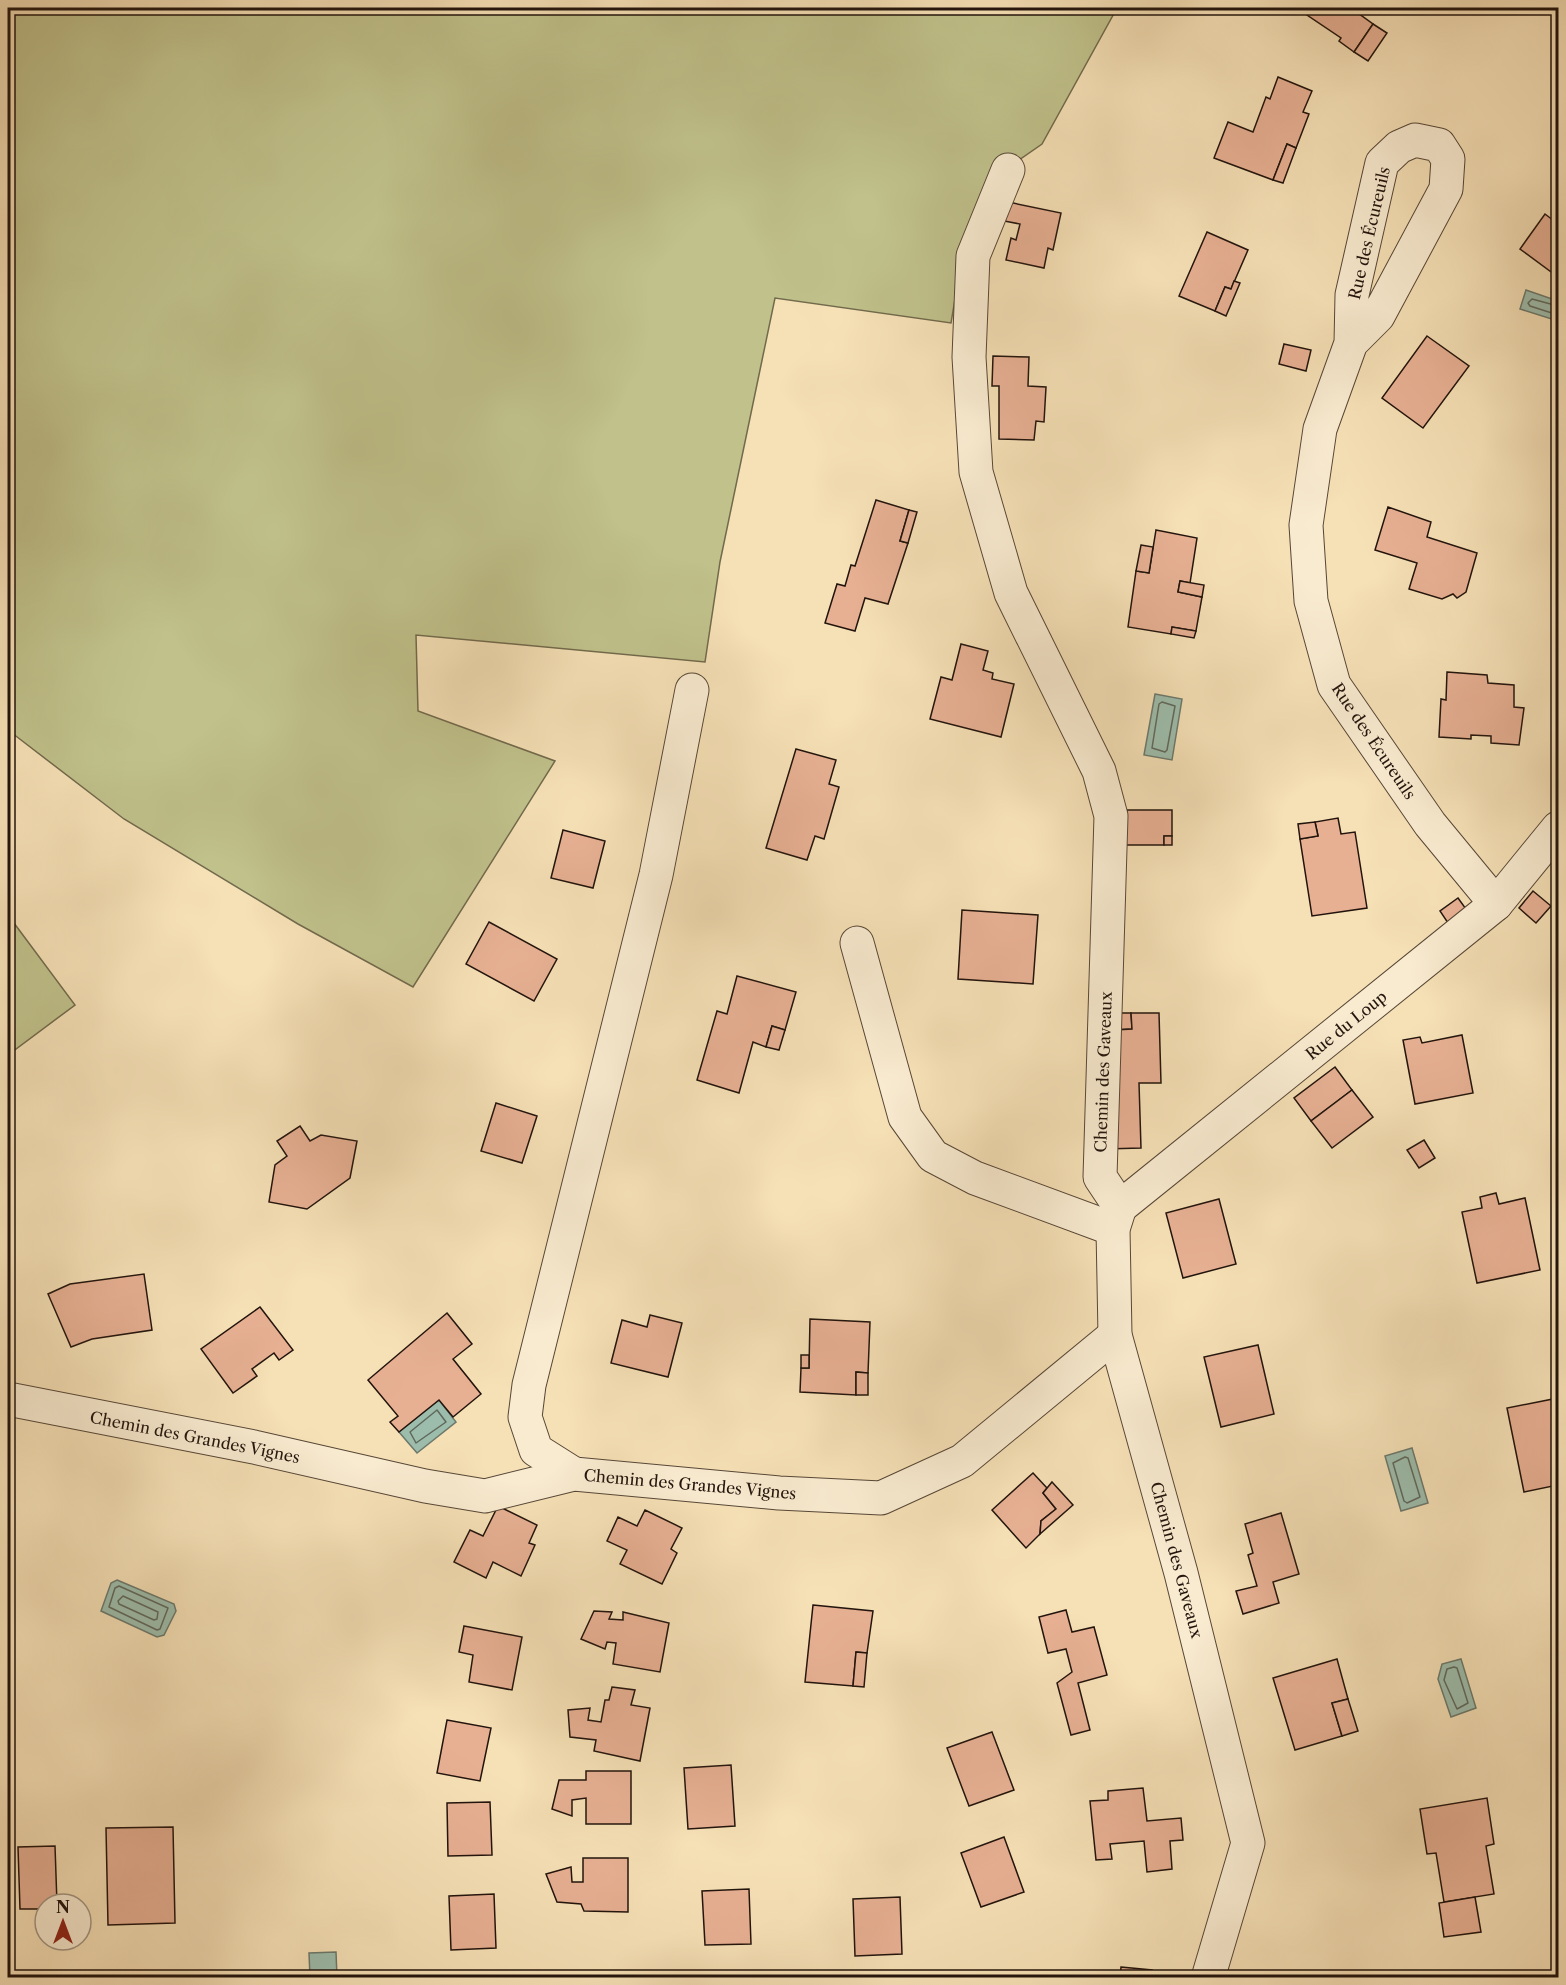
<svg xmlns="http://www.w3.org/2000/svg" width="1566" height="1985" font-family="'Libre Caslon Text',serif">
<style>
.green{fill:#c0c18b;stroke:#716a4c;stroke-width:1.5}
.water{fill:#9dbdac;stroke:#6c796c;stroke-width:1.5}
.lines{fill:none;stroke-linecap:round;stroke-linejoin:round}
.shore{stroke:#60685c;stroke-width:1.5}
.building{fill:#e7b093;stroke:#22140d;stroke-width:1.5}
.minor-casing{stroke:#574737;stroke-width:35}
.minor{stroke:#f9ebd0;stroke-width:33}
.labels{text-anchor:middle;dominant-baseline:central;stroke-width:6;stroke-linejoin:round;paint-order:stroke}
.street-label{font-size:16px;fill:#22140d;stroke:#f9ebd0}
</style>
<rect width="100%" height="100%" fill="#f6e0b6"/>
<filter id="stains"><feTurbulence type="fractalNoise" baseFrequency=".00333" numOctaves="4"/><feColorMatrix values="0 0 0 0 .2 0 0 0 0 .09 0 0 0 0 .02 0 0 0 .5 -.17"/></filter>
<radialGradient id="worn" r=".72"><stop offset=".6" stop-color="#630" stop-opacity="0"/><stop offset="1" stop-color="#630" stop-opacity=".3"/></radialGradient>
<!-- green -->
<g class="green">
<polygon points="8,8 1117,8 1042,144 986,183 963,251 951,323 775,298 720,562 705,662 416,635 418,711 555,761 413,987 298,924 124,819 8,730"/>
<polygon points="8,915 75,1005 8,1055"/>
</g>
<!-- water -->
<g class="water">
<polygon points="1526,290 1558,301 1558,321 1520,309"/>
<polygon points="1155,694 1182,699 1172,760 1144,755"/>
<polygon points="439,1400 456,1422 417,1453 399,1432"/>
<polygon points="1412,1448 1428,1503 1401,1511 1385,1456"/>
<polygon points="117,1580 174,1604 176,1611 164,1635 157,1637 101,1611 111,1583"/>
<polygon points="1461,1659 1476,1708 1451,1717 1438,1679 1442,1664"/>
<polygon points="336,1952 337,1977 310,1977 309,1953"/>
</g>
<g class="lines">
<!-- shore -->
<g class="shore">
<polyline points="1558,306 1532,299 1528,303 1530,306 1558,315"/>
<polygon points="1162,702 1175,706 1167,750 1165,752 1152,748 1159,704"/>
<polygon points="437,1410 446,1422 416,1443 410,1432"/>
<polygon points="1405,1457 1408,1458 1420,1497 1407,1503 1404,1501 1393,1463"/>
<polygon points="119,1586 168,1608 160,1629 157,1630 109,1607 115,1588"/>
<polygon points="123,1596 158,1612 157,1619 154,1620 119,1604 118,1601"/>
<polygon points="1454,1667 1457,1668 1468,1703 1457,1709 1444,1680 1447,1669"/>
</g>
</g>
<!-- building -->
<g class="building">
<polygon points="1312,8 1362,8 1358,13 1373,24 1354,52 1339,41 1341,38 1307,15"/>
<polygon points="1373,24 1387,33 1368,61 1354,52"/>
<polygon points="1278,77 1312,91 1303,112 1309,114 1296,148 1287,144 1273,180 1214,158 1228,122 1253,132 1266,97 1270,99"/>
<polygon points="1287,144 1296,148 1283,183 1273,180"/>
<polygon points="1008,202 1061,213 1053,250 1048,248 1044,268 1006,260 1011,238 1016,240 1020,224 1004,221"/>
<polygon points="1545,214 1558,224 1558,277 1520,249"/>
<polygon points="1207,232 1248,250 1231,289 1225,287 1215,311 1179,296"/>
<polygon points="1234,281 1240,283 1226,316 1215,311 1225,287 1231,289"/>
<polygon points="1427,336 1469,366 1423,428 1382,398"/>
<polygon points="1284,344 1311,350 1306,371 1279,364"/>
<polygon points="993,356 1029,357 1028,386 1046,387 1044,422 1036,421 1034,440 999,439 999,386 992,386"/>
<polygon points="876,500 909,510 900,541 908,543 888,604 865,598 855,631 825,623 837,584 845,586 851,565 855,566"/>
<polygon points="1388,507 1431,522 1427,537 1477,553 1466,592 1457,598 1453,594 1442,599 1409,589 1417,563 1375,550"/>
<polygon points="909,510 917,512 908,543 900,541"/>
<polygon points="1156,530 1197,538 1190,583 1180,581 1178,592 1202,597 1196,631 1172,627 1171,634 1128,627 1136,571 1149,573"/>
<polygon points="1141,545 1153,547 1149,573 1136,571"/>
<polygon points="1180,581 1204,585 1202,597 1178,592"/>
<polygon points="1172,627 1196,631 1194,638 1171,634"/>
<polygon points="961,644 988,651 983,670 993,673 992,679 1014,684 1001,737 930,719 941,677 952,680"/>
<polygon points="1447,672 1487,675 1488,683 1514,685 1514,707 1524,708 1519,745 1491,743 1491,736 1471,735 1471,739 1439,737 1441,699 1446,700"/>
<polygon points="796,749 836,760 829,784 839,787 824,839 815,836 807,860 766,848"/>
<polygon points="1127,810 1172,810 1172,836 1164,836 1164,845 1126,845"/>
<polygon points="1338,818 1341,834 1355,832 1367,908 1312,916 1300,839 1318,836 1315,822"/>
<polygon points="1315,822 1318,836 1300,839 1298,824"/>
<polygon points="563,830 605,841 593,888 551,878"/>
<rect x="1164" y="836" width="8" height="9"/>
<polygon points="1533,891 1551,906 1536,923 1519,908"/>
<polygon points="1458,898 1466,909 1448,923 1440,911"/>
<polygon points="962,910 1038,915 1033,984 958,979"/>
<polygon points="489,922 557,959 534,1001 466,964"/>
<polygon points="737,976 796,992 785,1030 772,1026 766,1047 753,1042 739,1093 697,1080 717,1011 727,1014"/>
<polygon points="1114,1013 1131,1013 1132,1029 1114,1030"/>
<polygon points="1131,1013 1159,1013 1161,1083 1139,1083 1141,1148 1105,1149 1114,1030 1132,1029"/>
<polygon points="772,1026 785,1030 779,1050 766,1047"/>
<polygon points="1462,1035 1473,1093 1415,1104 1403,1040 1420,1037 1422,1043"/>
<polygon points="1335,1067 1352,1090 1311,1121 1294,1098"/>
<polygon points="1352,1090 1373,1117 1332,1148 1311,1121"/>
<polygon points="496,1103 537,1116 522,1163 481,1151"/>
<polygon points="300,1126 310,1141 321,1135 357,1141 350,1178 307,1209 269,1202 275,1165 287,1156 277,1141"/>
<polygon points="1424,1140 1435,1158 1419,1168 1407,1150"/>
<polygon points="1496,1193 1499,1204 1525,1198 1540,1270 1477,1283 1462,1212 1482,1208 1480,1197"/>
<polygon points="1219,1199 1236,1264 1183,1278 1166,1213"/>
<polygon points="144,1274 152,1330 92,1339 71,1347 48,1294 70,1284"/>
<polygon points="260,1307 293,1350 279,1360 274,1353 252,1369 257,1376 233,1393 201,1349"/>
<polygon points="447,1313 472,1344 453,1359 481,1394 453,1417 439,1400 399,1432 390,1422 398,1416 368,1380"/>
<polygon points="650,1315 682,1323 668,1377 611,1363 622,1320 647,1327"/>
<polygon points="810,1319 870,1322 868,1373 856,1372 856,1395 800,1392 801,1368 809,1368"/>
<polygon points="1258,1345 1274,1414 1221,1427 1204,1357"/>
<rect x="801" y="1355" width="8" height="13"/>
<polygon points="856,1372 868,1373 868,1395 856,1395"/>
<polygon points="1558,1398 1558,1438 1556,1439 1558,1448 1558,1485 1524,1492 1507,1408"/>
<polygon points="1033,1473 1047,1488 1043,1493 1056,1509 1041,1521 1040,1534 1026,1548 992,1510"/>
<polygon points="1052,1482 1073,1505 1040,1534 1041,1521 1056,1509 1043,1493"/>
<polygon points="498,1506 537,1525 529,1543 535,1545 521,1576 493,1562 486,1578 454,1562 470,1530 483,1536"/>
<polygon points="645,1510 682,1528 671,1549 677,1553 662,1584 620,1564 627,1550 607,1541 618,1517 637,1526"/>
<polygon points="1281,1513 1299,1574 1273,1582 1279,1603 1243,1614 1236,1591 1257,1586 1248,1555 1253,1553 1245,1524"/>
<polygon points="813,1605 873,1611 867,1653 856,1652 853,1686 805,1682"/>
<polygon points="1066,1610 1072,1632 1094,1627 1107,1675 1078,1683 1090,1730 1071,1735 1057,1683 1072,1672 1066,1649 1048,1653 1039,1617"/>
<polygon points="594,1611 612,1612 609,1619 623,1620 623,1612 669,1623 660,1672 613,1664 616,1643 607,1642 605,1649 581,1639"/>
<polygon points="464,1626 522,1637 512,1690 469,1682 473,1655 459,1652"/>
<polygon points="856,1652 867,1653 864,1687 853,1686"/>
<polygon points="1337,1659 1348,1699 1332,1703 1342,1736 1295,1750 1273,1678"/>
<polygon points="612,1687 635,1690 631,1705 650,1708 640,1761 594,1751 596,1740 570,1737 568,1710 590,1708 588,1720 601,1722 605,1700 609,1700"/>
<polygon points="1348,1699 1358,1731 1342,1736 1332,1703"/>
<polygon points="447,1720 491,1728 480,1781 437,1773"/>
<polygon points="992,1732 1014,1790 969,1806 947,1748"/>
<polygon points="731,1765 735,1826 688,1829 684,1768"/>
<polygon points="586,1771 631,1771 631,1824 586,1824 586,1798 572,1800 572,1816 552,1809 559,1780 586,1780"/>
<polygon points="1143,1788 1147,1821 1181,1818 1183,1840 1170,1841 1172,1869 1147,1872 1144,1841 1110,1844 1112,1859 1096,1860 1090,1801 1108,1800 1108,1791"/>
<polygon points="1487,1798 1494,1844 1486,1846 1494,1894 1444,1902 1436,1853 1427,1854 1420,1809"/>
<polygon points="490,1802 492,1855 448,1856 447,1803"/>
<polygon points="173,1827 175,1923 108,1925 106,1828"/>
<polygon points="1004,1837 1024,1892 981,1907 961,1853"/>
<polygon points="55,1846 57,1904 45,1904 45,1909 20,1909 18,1847"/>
<polygon points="583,1858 628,1858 628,1912 584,1911 581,1904 557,1902 546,1874 571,1867 572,1882 583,1882"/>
<polygon points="749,1889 751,1944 705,1945 702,1891"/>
<polygon points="494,1894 496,1948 451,1950 449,1896"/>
<polygon points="900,1897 902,1954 855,1956 853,1899"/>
<polygon points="1475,1897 1481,1932 1444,1937 1439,1903"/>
<polygon points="1121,1967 1152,1970 1151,1978 1120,1978"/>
</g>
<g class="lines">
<!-- minor casing -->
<g class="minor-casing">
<g id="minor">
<polyline points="1008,170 973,256 969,357 976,472 1011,593 1099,771 1111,816 1100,1177 1120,1207 1113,1229 1115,1335 1181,1573 1248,1843 1208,1978"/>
<polyline points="1351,343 1378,316 1446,189 1448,159 1439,145 1415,140 1399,147 1382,163 1352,295 1351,343 1320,429 1306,525 1311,601 1334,685 1430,824 1496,904"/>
<polyline points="857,943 905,1117 933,1156 975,1178 1113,1229"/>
<polyline points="1120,1207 1496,904 1558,828"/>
<polyline points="8,1399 254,1447 425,1486 485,1496 574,1474 779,1493 881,1498 962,1461 1115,1335"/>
<polyline points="574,1474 536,1450 525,1417 529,1385 656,875 692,690"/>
</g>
</g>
<!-- minor -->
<use href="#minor" class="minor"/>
</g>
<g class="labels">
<!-- street labels -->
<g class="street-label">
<text transform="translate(1369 233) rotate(-77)">Rue des Écureuils</text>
<text transform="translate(1374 741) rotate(56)">Rue des Écureuils</text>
<text transform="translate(1346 1025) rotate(-39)">Rue du Loup</text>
<text transform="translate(1103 1072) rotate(-88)">Chemin des Gaveaux</text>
<text transform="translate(195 1437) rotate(11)">Chemin des Grandes Vignes</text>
<text transform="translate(690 1484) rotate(5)">Chemin des Grandes Vignes</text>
<text transform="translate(1177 1560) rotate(75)">Chemin des Gaveaux</text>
</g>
</g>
<!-- margin -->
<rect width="1566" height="1985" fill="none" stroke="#f6e0b6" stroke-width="30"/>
<rect x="9" y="9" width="1548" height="1967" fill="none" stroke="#22140d" stroke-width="3"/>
<rect x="15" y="15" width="1536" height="1955" fill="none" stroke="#22140d" stroke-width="1.5"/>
<!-- north arrow -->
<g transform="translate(63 1922)"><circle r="28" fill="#f9ebd0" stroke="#a39582" stroke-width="1.5"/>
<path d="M0-4.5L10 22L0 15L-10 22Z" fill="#8f2418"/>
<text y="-9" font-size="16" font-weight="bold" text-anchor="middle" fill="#22140d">N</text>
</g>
<rect width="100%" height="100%" filter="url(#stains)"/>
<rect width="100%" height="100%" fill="url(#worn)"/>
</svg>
